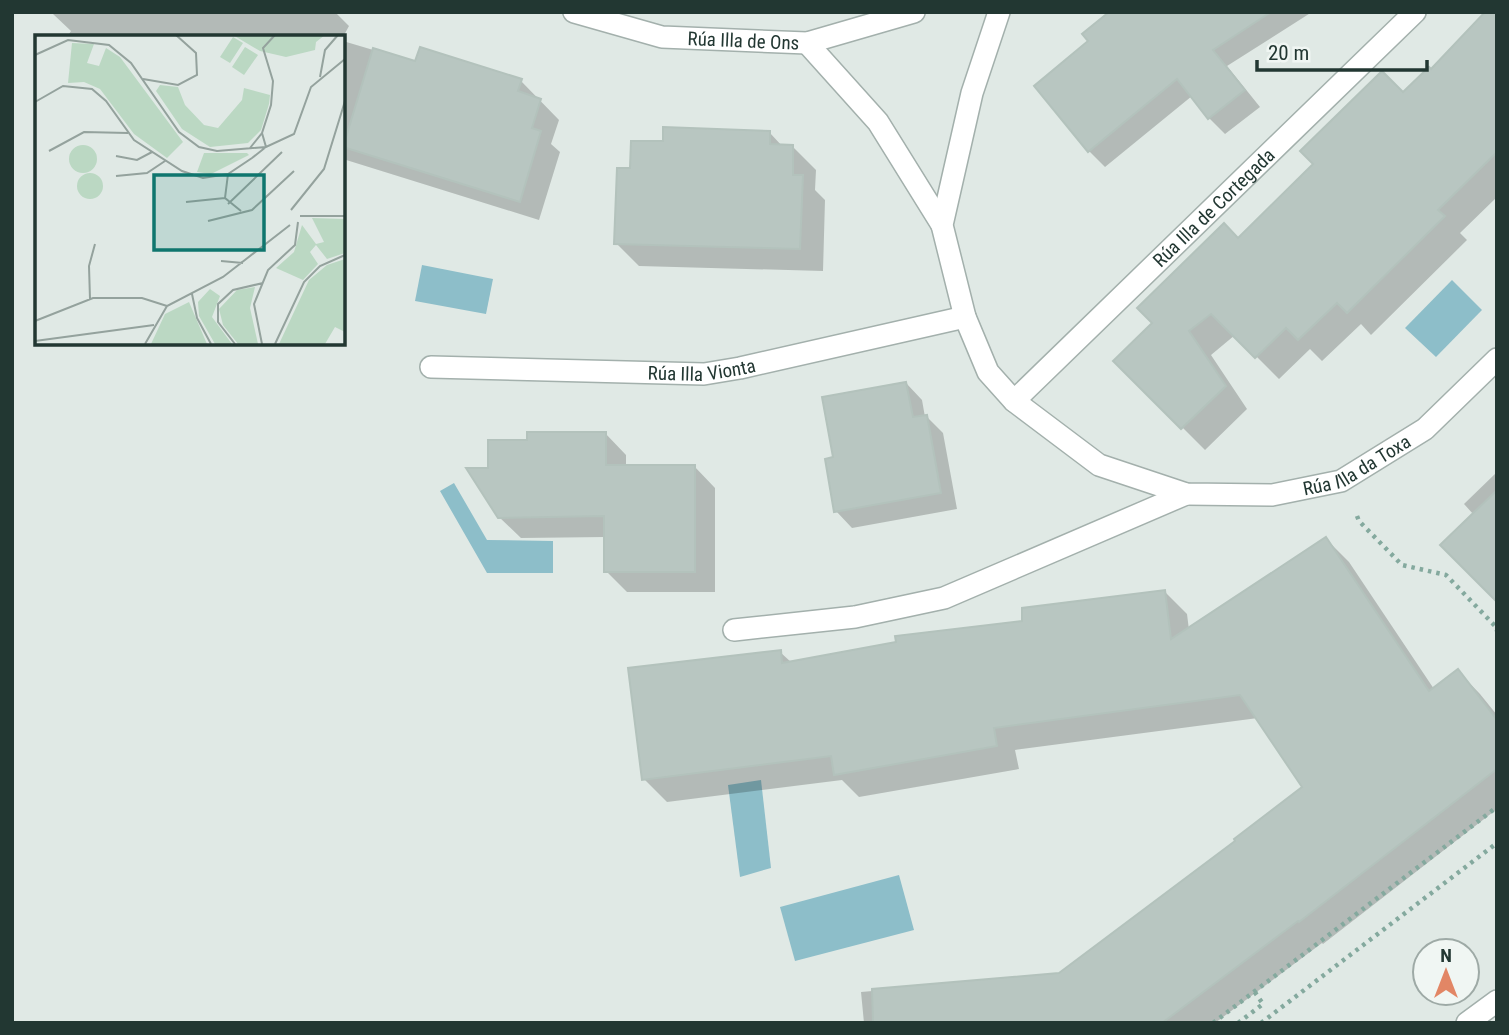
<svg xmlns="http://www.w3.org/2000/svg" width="1509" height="1035" font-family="'Roboto Condensed',sans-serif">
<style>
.water{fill:#8dbec9}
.shadow{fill:#0003}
.building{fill:#b8c6c1;stroke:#b3c2bc;stroke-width:2}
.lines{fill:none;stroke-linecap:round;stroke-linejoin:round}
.minor-casing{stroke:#a3b0ac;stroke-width:24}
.path{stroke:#84a99e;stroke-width:4.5;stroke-dasharray:3.5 5;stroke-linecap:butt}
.minor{stroke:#fff;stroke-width:21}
.labels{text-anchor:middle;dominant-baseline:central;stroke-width:7;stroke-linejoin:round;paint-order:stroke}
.street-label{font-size:19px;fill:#223732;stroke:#f0f6f3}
.inset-road{fill:none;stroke:#94a29d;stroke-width:2}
.view{fill:#0f766e;fill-opacity:0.15;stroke:#0f766e;stroke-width:3.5}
.inset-edge{fill:none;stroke:#223732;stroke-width:3.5}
</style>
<rect width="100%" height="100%" fill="#e0e9e5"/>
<!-- water -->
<g class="water">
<polygon points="422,265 493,279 486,314 415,301"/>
<polygon points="1452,280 1482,310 1436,357 1405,328"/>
<polygon points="454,483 487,540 553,541 553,573 487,573 440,491"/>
<polygon points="761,780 771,868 740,877 728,785"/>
<polygon points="899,875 914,930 795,961 780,907"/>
</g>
<!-- shadow -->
<g class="shadow">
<polygon points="54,12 335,12 349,26 343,37 67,37 71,31 53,14"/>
<polygon points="1112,12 1312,12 1227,66 1260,107 1225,134 1209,118 1192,96 1105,167 1089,151 1091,42"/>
<polygon points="1497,12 1497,197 1460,233 1467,240 1371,335 1361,324 1322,361 1310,349 1279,379 1235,335 1211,355 1247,409 1205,450 1116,361 1239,240"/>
<polygon points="343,41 417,63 521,81 559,120 551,144 560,152 539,220 343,159"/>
<polygon points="770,133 783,147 793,147 816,170 815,190 825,200 823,271 639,266 616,243 631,170 665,143"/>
<polygon points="906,383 922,400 925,417 927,417 943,433 957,509 852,528 836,511 835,458"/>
<polygon points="605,433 626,455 626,466 694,466 715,488 715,592 627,592 606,571 606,537 521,538 499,517 490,469 529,442"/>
<polygon points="1497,472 1497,599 1474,515 1464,504"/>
<polygon points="1326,539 1349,562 1434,689 1458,671 1480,694 1497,715 1497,809 1323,944 1322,943 1215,1023 864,1023 861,992 1060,975 1238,841 1304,788 1258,718 1015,750 1019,769 859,797 842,780 667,802 644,779 780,652 792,663 1024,622 1164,591 1187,614 1189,630"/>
</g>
<!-- building -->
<g class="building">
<polygon points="1109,12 1271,12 1213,50 1245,90 1208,119 1177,79 1088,152 1034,86 1088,41 1082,34"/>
<polygon points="1485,12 1497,12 1497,152 1438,210 1445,216 1347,313 1337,303 1298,340 1286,328 1255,358 1211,314 1189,331 1226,386 1181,429 1113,361 1152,323 1137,308 1224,223 1238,238 1313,164 1300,151 1382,71 1403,92 1429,67 1431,69"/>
<polygon points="420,47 522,79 518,91 541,99 532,128 541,131 520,202 343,147 373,48 415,61"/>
<polygon points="663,127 770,131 770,144 793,145 793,175 803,175 800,249 614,244 617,168 630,168 631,141 663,141"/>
<polygon points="906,382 913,417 927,415 941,493 834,512 825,459 833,457 822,397"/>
<polygon points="527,432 606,432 606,465 695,465 695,572 604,572 604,516 498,518 466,468 488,468 488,440 527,440"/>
<polygon points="1497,490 1497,602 1440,545"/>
<polygon points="1326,537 1429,691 1458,669 1497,720 1497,769 1299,922 1298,921 1162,1023 873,1023 872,989 1059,973 1235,841 1234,839 1302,787 1240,695 994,728 997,746 834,775 831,756 642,780 628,668 781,650 782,663 896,642 895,636 1022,621 1022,608 1165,590 1171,639"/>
</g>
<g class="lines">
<!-- minor casing -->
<g class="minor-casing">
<g id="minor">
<path id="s1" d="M 574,12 L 662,37 L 807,43 L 914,12"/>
<path id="s2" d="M 999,12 L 972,93 L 942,225 L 965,317 L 988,372 L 1014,401 L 1099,465 L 1186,494 L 1272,495 L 1341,481 L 1425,429 L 1497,359"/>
<polyline points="807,43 878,122 942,225"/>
<path id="s3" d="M 431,367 L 704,374 L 740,368 L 965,317"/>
<path id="s4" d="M 1014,401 L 1415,12"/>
<polyline points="734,630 855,617 944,598 1186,494"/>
<polyline points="1467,1023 1497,1001"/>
</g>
</g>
<!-- path -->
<g class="path">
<polyline points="1357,516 1359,521 1402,565 1446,575 1496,627 1497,631"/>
<polyline points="1213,1023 1497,807"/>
<polyline points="1238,1023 1263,1004 1254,991"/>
<polyline points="1261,1023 1497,843"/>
</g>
<!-- minor -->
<use href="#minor" class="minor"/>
</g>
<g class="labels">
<!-- street labels -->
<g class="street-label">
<text stroke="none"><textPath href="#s1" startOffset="173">Rúa Illa de Ons</textPath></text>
<text stroke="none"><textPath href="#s4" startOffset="278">Rúa Illa de Cortegada</textPath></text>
<text stroke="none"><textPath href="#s3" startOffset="271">Rúa Illa Vionta</textPath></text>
<text stroke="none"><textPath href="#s2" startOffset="789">Rúa Illa da Toxa</textPath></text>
</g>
</g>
<!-- overview -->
<g transform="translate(35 35)">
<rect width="310" height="310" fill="#e0e9e5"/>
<path d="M 198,0 L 290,0 L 281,7 L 280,15 L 251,22 L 225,16 ZM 198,2 L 208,8 L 195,28 L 185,22 ZM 37,8 L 59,9 L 52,28 L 64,31 L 71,13 L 85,22 L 148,107 L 132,123 L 99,99 L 65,54 L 49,47 L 33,48 ZM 210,12 L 223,20 L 209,40 L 197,32 ZM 125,50 L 143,52 L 150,70 L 169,90 L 183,93 L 207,65 L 209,53 L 235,60 L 234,69 L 226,95 L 213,108 L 175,112 L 147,94 L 121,56 ZM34 124a14 14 0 1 1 28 0a14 14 0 1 1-28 0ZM 169,118 L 212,118 L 214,120 L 176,139 L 162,137 ZM42 151a13 13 0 1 1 26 0a13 13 0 1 1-26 0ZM 277,183 L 310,184 L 310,218 L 292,224 L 281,210 L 275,217 L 283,229 L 268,245 L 241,233 L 259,217 L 267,190 L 281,209 L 289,207 ZM 310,224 L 310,297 L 300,292 L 290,309 L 244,309 L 274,245 L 292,230 ZM 220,252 L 215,273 L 223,309 L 203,309 L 188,290 L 184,274 L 202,255 ZM 175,254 L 185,261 L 177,282 L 197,309 L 180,309 L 164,281 L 163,267 ZM 154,267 L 172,309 L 116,309 L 130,279 Z" fill="#bbd8c3"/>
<path class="inset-road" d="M 0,20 L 33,5 L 74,10 L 96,28 L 144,97 L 164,112 L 182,116 L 231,112 L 259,99 L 276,52 L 310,24M 285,42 L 290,15 L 303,0M 108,44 L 143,50 L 162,40 L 161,18 L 141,0M 0,67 L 28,51 L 57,54 L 71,66 L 99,105 L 147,136 L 168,143 L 193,139 L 217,123 L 231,112 L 227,98M 215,113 L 227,98 L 236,70 L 238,46 L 228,13 L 240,0M 14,116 L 49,97 L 93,98M 81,121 L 102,125 L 117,117M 193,139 L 190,163 L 206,176M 81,141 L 112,138 L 130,126M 151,167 L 190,163M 193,169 L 247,117M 256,175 L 289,134 L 310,66M 265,181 L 310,181M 173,186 L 217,175 L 259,136M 186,226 L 208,228M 157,259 L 162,283 L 176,309M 55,264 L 54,231 L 60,209M 0,286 L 58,263 L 107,263 L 132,271M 0,306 L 119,290M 110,309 L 132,271 L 188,242 L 255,190M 200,309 L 183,287 L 183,269 L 198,255 L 228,248M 227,309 L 219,269 L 233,235 L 260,210 L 263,187M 240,309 L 269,247 L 285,231 L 310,220"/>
<path class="view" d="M 119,140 L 229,140 L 229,215 L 119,215 Z"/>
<rect width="310" height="310" class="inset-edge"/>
</g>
<!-- border -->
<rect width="1509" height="1035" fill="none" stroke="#223732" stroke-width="28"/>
<!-- north arrow -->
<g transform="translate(1446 972)"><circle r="33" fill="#f0f6f3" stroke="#9eaaa6" stroke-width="2"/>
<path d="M0-5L12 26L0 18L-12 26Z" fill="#e28665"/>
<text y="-10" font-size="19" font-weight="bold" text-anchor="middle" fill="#223732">N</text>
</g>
<!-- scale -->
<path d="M1257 60v10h170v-10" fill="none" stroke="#223732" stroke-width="3.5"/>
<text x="1268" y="60" font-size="21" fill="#223732" stroke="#f0f6f3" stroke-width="5" paint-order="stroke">20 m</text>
</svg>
